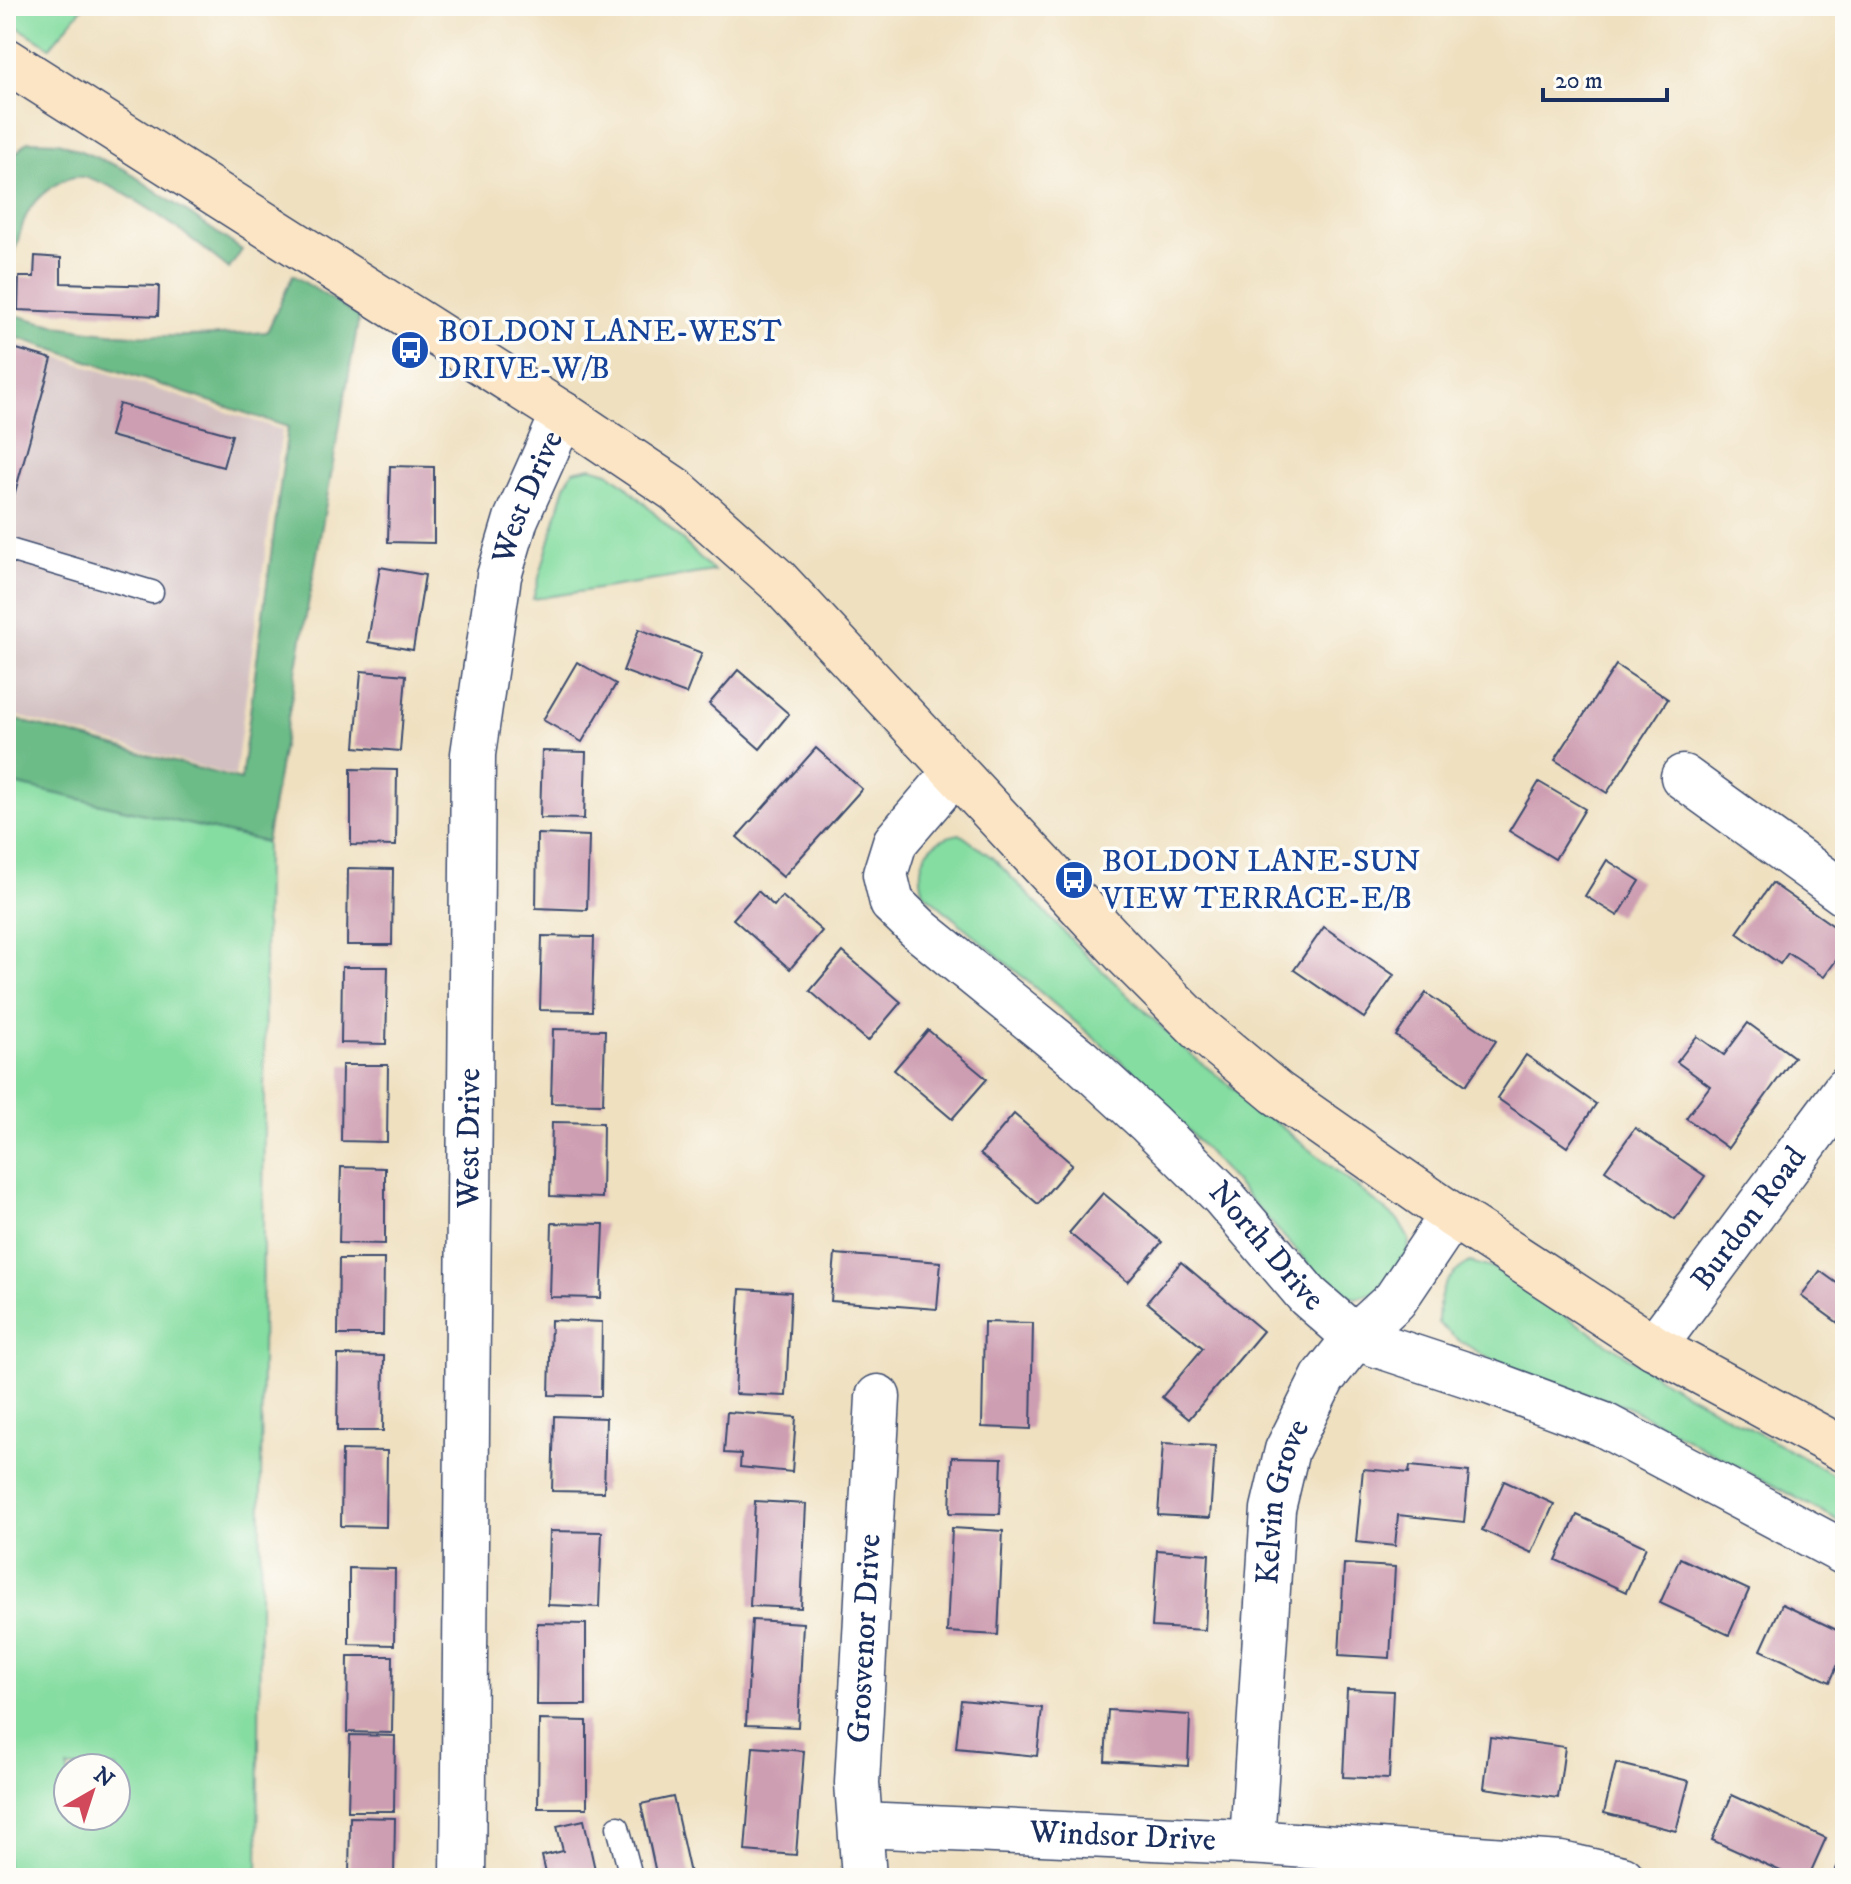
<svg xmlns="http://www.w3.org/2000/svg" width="1851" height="1884" font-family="'IM FELL DW Pica',serif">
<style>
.industrial{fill:#d2bfc1}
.green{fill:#85dda1;stroke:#508680;stroke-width:2;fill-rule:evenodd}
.forest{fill:#6cbc87;stroke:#447672;stroke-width:2}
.building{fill:#cd9db1}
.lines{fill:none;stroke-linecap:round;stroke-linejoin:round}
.lane-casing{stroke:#3b4a6d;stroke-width:25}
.street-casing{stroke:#3b4a6d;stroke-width:47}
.secondary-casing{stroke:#3b4a6d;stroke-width:47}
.lane{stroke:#fff;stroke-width:22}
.street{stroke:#fff;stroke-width:44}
.secondary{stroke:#fce5c4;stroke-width:44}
.labels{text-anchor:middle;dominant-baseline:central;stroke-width:7;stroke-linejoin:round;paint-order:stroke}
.transit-label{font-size:32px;fill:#164399;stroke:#fdfcf7;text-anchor:start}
.street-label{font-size:32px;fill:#1b2f5e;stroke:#fdfcf7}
</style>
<rect width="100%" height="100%" fill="#fdfcf7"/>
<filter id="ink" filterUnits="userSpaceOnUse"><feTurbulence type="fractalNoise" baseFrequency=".0125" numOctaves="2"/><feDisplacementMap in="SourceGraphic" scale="16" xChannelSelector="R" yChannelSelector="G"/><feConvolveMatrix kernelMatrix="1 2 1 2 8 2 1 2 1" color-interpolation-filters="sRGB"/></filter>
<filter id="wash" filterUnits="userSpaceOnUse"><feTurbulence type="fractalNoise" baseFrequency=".006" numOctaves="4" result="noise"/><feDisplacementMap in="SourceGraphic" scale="32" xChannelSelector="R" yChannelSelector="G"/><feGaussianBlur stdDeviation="1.8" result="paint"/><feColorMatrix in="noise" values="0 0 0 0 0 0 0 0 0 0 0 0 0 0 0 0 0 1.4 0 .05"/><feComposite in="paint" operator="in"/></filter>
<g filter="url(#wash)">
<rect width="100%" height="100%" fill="#efe0c0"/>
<!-- industrial -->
<polygon class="industrial" points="6,340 282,430 235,776 6,713"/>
<!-- green -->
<g class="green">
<polygon points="6,6 84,6 50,47 6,20"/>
<polygon points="591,467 608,472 625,485 714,571 533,599 565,486 573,471"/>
<path d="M 6,782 L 266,842 L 258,1878 L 6,1878 ZM 116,1768 L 116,1816 L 68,1816 L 68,1768 Z"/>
<path d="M 960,834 L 994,859 L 1087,956 L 1189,1053 L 1398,1220 L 1409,1239 L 1408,1260 L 1380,1292 L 1355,1298 L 1330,1288 L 1141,1078 L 924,893 C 914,862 928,839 960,834 Z"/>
<path d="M 1470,1262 L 1495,1269 L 1669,1384 L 1845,1481 L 1845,1524 L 1628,1407 L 1511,1371 L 1458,1340 L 1438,1323 C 1439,1292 1442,1278 1470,1262 Z"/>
</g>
<!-- forest -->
<g class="forest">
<path d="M 28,141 L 59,142 L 124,169 L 242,250 L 229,269 C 198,243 121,182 82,177 C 64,175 41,193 31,207 C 19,224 12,269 6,290 L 6,163 Z"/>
<path d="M 293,275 L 359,317 L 266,842 L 6,782 L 6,717 L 241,780 L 288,427 L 6,334 L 6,308 L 7,312 C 88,340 183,339 267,332 Z"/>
</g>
<g id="blocks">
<!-- building -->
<g class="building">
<polygon points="35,256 61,258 61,283 159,286 158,316 18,310 19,277 34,277"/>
<polygon points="6,346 52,359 10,510 6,509"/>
<polygon points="119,404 232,435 223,467 110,436"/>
<polygon points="390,466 434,467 434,543 388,542"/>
<polygon points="380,567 425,575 413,650 368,642"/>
<polygon points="639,629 702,653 686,694 623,671"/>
<polygon points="577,662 616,684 582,742 543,720"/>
<polygon points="1616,665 1668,699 1607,793 1555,760"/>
<polygon points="738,670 789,714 760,749 709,704"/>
<polygon points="361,671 406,675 400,751 355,747"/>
<polygon points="816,748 862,789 783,877 737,837"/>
<polygon points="542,751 586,752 584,819 540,818"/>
<polygon points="351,769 397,770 396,846 351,845"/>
<polygon points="1539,782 1585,809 1555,859 1509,831"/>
<polygon points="537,834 589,836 587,910 536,908"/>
<polygon points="1607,860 1640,881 1618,916 1585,896"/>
<polygon points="348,868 393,869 392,945 347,945"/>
<polygon points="1772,883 1845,934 1845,948 1824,977 1788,953 1780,964 1737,933"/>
<polygon points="758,891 774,906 782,896 822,931 790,969 733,919"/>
<polygon points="1324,927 1394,975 1364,1018 1294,970"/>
<polygon points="542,936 594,937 592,1011 540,1010"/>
<polygon points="843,952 901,1002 868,1041 810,991"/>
<polygon points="342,967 388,967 386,1044 341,1043"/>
<polygon points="1426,993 1496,1041 1466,1085 1396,1036"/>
<polygon points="1748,1023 1794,1057 1728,1148 1686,1118 1710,1086 1677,1062 1697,1036 1724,1055"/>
<polygon points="553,1029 605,1030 603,1104 551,1103"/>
<polygon points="928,1030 987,1079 952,1119 894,1070"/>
<polygon points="1526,1055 1596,1104 1567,1147 1497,1098"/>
<polygon points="342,1065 388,1065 387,1142 341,1141"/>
<polygon points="1014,1114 1072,1164 1038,1204 980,1154"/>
<polygon points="552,1122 603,1123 602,1198 550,1196"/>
<polygon points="1635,1128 1705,1176 1675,1219 1605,1170"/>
<polygon points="341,1167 385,1168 385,1244 339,1243"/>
<polygon points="1103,1193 1162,1242 1128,1282 1069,1233"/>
<polygon points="552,1223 604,1224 601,1298 550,1297"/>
<polygon points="835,1254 941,1262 937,1309 831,1301"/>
<polygon points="339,1259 384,1259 383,1335 338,1335"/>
<polygon points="1181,1262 1263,1331 1189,1419 1162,1397 1203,1348 1147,1302"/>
<polygon points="1820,1271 1845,1289 1845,1328 1801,1296"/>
<polygon points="740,1289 791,1292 786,1396 735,1394"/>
<polygon points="551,1320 602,1322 601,1396 549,1395"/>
<polygon points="984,1322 1033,1323 1031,1429 982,1427"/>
<polygon points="338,1355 384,1356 383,1431 337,1431"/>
<polygon points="727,1412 796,1417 792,1472 740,1467 741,1454 724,1453"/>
<polygon points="554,1416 606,1418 604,1492 552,1491"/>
<polygon points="1163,1443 1215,1446 1210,1518 1158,1515"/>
<polygon points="342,1450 387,1451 386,1527 341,1526"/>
<polygon points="952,1457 1002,1458 1000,1514 950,1513"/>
<polygon points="1410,1466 1469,1472 1464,1522 1398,1515 1395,1546 1356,1542 1363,1469 1409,1473"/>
<polygon points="1504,1481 1554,1504 1532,1553 1482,1530"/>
<polygon points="755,1501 806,1504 801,1608 750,1606"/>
<polygon points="1577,1515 1646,1547 1626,1592 1556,1560"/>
<polygon points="952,1528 1003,1531 998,1635 947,1632"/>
<polygon points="550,1531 602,1532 599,1607 548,1605"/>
<polygon points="1157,1550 1209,1554 1205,1630 1152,1627"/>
<polygon points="1680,1558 1749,1590 1729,1635 1660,1603"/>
<polygon points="1344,1564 1395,1567 1390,1658 1339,1655"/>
<polygon points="349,1568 395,1569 394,1645 349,1644"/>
<polygon points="1782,1604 1845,1634 1845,1649 1830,1682 1761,1650"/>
<polygon points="752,1620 803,1623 798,1727 746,1725"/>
<polygon points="537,1623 586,1624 586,1705 536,1705"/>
<polygon points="348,1656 393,1656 392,1733 347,1732"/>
<polygon points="1347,1689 1393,1691 1389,1779 1343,1777"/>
<polygon points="961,1700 1042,1708 1037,1756 956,1748"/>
<polygon points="1108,1710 1190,1715 1188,1766 1105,1761"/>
<polygon points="539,1720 587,1721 587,1808 538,1808"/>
<polygon points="350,1735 395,1736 394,1811 348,1811"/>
<polygon points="1490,1737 1565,1747 1558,1798 1484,1788"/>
<polygon points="753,1747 804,1751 796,1855 745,1851"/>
<polygon points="1616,1763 1689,1781 1676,1831 1604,1813"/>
<polygon points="1732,1795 1826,1838 1808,1878 1796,1878 1712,1840"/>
<polygon points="673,1797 691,1878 657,1878 641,1804"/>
<polygon points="350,1817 395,1818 394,1878 349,1878"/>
<polygon points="584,1820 596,1874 547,1878 542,1856 563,1851 557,1826"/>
<polygon points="1845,1850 1845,1878 1832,1878"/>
</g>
</g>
</g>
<g filter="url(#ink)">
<use href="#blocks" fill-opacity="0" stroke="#3b4a6d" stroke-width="2"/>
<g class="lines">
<!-- lane casing -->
<g class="lane-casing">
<g id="lane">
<polyline points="6,549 152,592"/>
<polyline points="618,1827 631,1876 624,1878"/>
</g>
</g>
<!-- street casing -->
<g class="street-casing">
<g id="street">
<path id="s1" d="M 955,772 L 895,842 L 885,874 L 892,903 L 921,931 L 1079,1059 L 1149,1123 L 1222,1195 L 1308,1296 L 1356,1338 L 1489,1382 L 1602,1424 L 1845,1553"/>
<polyline points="1683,777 1845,894"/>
<path id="s2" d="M 1654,1347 L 1845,1090"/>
<path id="s3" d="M 861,1825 L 1265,1843 L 1561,1864 L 1622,1878"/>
<path id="s4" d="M 1252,1842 L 1273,1509 L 1287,1450 L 1323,1378 L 1358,1334 L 1395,1300 L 1452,1215"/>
<path id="s5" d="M 463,1878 L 473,754 L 499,576 L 516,519 L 563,414"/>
<path id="s6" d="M 864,1878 L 857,1783 L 878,1397"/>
</g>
</g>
<!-- secondary casing -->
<g class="secondary-casing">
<polyline id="secondary" points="6,60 563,414 676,490 777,580 1127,956 1199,1028 1277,1093 1452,1215 1654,1347 1845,1450"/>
</g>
<!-- lane -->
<use href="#lane" class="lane"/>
<!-- street -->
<use href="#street" class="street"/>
<!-- secondary -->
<use href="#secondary" class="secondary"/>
</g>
</g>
<!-- icons -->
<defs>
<g id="bus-disc" transform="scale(2)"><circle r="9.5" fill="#1a4fb4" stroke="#fdfcf7"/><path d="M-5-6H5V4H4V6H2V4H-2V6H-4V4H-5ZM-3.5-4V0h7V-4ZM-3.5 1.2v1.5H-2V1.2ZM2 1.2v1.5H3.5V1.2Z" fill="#fff"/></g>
</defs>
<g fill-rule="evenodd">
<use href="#bus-disc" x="410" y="350"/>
<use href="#bus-disc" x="1074" y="880"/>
</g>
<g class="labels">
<!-- transit labels -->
<g class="transit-label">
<text x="438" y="332">BOLDON LANE-WEST<tspan x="438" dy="37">DRIVE-W/B</tspan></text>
<text x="1102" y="862">BOLDON LANE-SUN<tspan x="1102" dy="37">VIEW TERRACE-E/B</tspan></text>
</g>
<!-- street labels -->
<g class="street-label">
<text stroke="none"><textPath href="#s5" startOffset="1388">West Drive</textPath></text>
<text stroke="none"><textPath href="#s5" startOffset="740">West Drive</textPath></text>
<text stroke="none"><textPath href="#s2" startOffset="160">Burdon Road</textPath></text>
<text stroke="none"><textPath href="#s1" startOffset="664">North Drive</textPath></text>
<text stroke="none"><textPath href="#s4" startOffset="342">Kelvin Grove</textPath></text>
<text stroke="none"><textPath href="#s6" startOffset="240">Grosvenor Drive</textPath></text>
<text stroke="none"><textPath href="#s3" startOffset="262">Windsor Drive</textPath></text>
</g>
</g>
<!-- margin -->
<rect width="1851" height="1884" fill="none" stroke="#fdfcf7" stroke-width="32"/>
<!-- north arrow -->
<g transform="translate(92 1792) rotate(39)"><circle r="38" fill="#fdfcf7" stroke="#a3aaba" stroke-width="2"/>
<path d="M0-6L14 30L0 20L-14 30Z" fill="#d1495b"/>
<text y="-12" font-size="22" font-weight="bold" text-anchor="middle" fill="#1b2f5e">N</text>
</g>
<!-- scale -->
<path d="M1543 88v12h124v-12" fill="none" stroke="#1b2f5e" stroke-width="4"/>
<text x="1555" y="88" font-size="24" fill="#1b2f5e" stroke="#fdfcf7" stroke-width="6" paint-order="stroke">20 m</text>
</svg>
